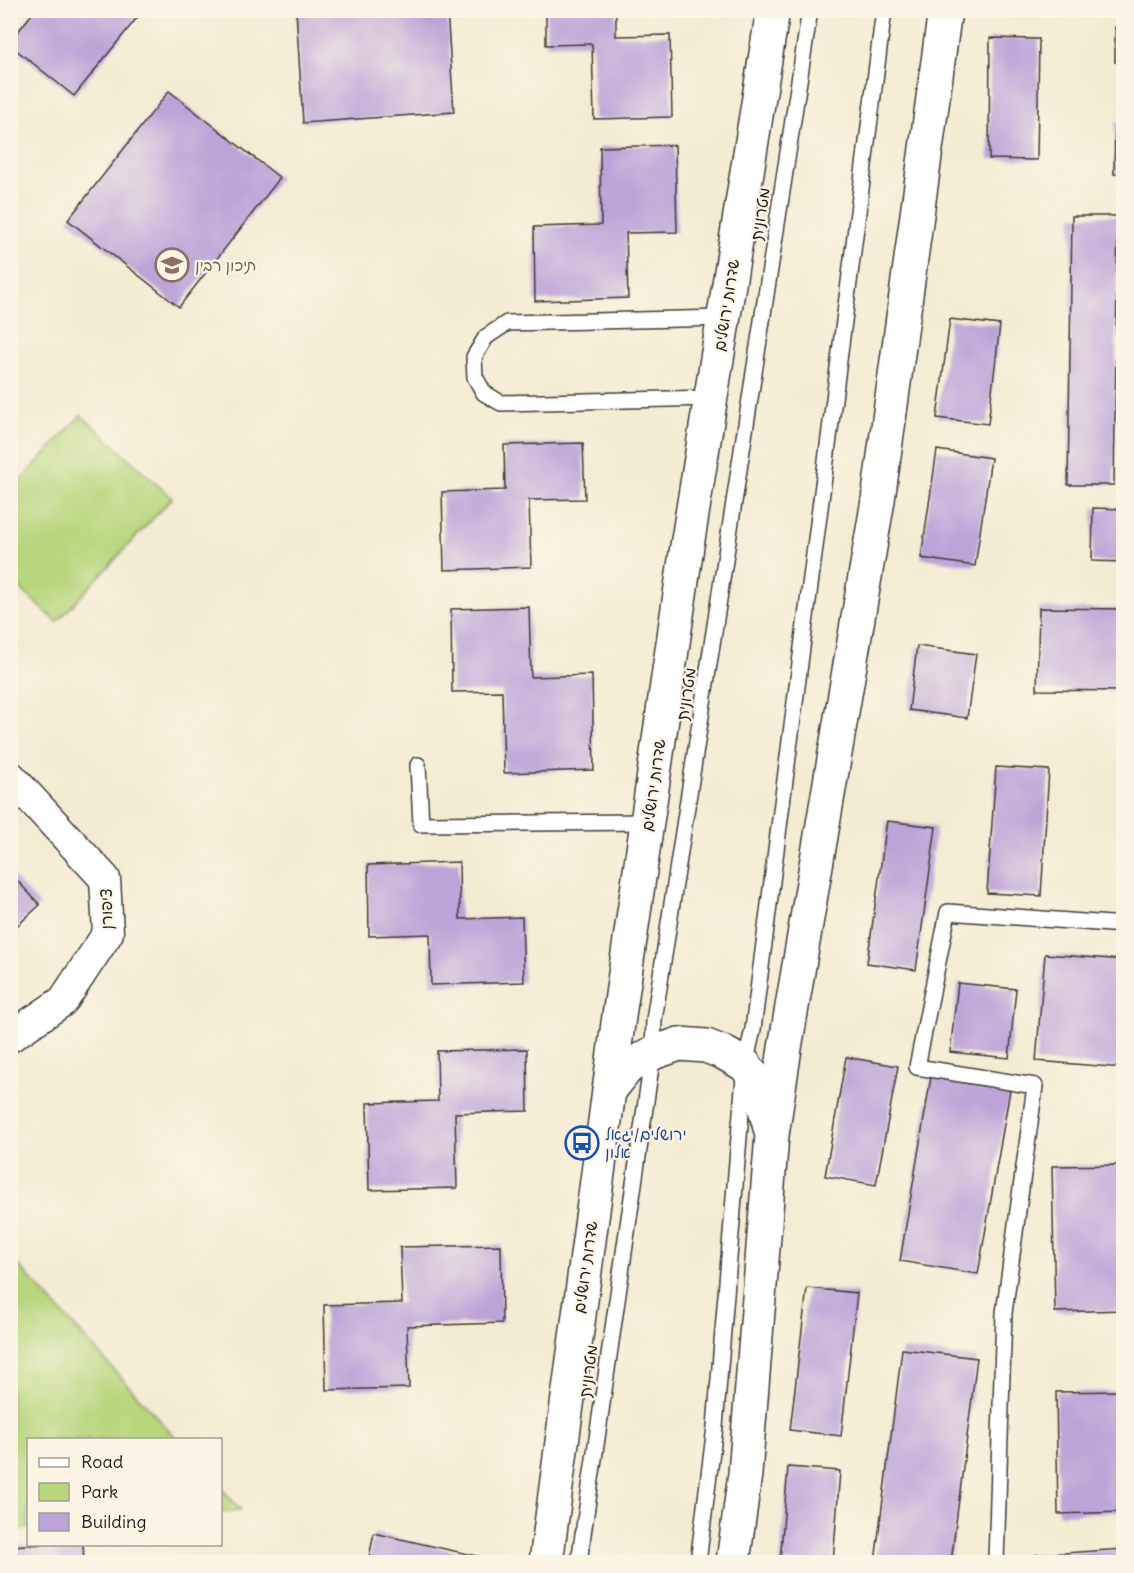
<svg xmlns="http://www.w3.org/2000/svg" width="1134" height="1573" font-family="Delius,'Playpen Sans Hebrew',sans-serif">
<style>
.green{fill:#b7d67d;stroke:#6a794c;stroke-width:1.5}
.building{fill:#bca3d8}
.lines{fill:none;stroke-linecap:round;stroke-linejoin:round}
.lane-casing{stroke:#3c3b37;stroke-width:18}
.street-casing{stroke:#3c3b37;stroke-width:33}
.secondary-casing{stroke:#3c3b37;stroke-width:36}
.lane{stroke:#fff;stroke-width:15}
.street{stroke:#fff;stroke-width:30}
.secondary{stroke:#fff;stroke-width:33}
.labels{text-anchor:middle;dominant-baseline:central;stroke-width:4.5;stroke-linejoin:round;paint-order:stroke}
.street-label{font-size:16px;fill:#1c1c1c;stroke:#fcf5e5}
.education-label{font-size:16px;fill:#785e54;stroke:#fcf5e5;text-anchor:start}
.transit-label{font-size:16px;fill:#164399;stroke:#fcf5e5;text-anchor:start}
</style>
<rect width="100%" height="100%" fill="#fcf5e5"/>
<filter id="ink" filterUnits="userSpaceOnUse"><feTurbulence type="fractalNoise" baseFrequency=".0167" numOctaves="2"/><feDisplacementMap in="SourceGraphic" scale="12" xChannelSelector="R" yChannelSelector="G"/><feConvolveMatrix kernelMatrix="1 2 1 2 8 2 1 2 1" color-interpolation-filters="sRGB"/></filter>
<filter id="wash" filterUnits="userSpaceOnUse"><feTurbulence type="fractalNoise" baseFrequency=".008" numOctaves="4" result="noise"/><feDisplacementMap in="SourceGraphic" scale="24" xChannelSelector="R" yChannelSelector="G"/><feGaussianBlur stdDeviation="1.35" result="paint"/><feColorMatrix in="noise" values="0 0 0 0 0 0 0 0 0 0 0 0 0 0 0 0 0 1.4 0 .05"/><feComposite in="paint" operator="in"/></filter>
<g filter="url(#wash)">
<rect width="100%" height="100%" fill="#f4ebd3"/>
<!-- green -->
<g class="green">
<polygon points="81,415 172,498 57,622 11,580 11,491"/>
<polygon points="10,1256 177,1439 28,1440 28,1529 11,1530"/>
<polygon points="220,1488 221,1488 241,1510 221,1512"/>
</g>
<g id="blocks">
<!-- building -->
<g class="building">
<polygon points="35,10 136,10 140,14 74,96 10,45 10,42"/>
<polygon points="296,10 447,10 454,112 303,123"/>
<polygon points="546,10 616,10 616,36 670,35 672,117 594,119 592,44 546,45"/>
<polygon points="997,10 1052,10 1052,16 997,15"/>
<polygon points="1115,27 1124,28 1124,62 1115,62"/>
<polygon points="990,38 1039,39 1037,160 989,159"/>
<polygon points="169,91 280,178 179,307 68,220"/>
<polygon points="1115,121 1124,121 1124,174 1114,174"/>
<polygon points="675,145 677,232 626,233 628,298 535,301 534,227 601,225 600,147"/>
<polygon points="1072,216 1118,216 1114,485 1068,485"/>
<polygon points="950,319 1000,325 988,424 937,418"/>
<polygon points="583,443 585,499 529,500 531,567 444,570 442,492 505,490 504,445"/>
<polygon points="937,450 991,458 975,566 921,558"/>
<polygon points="1093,508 1124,509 1124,562 1092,561"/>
<polygon points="529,607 531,677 592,675 594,770 504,773 502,691 452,692 451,609"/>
<polygon points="1039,608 1124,609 1124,691 1037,690"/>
<polygon points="917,646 976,654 967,718 909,710"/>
<polygon points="996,767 1049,770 1041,896 987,893"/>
<polygon points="887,821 936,827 916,970 867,963"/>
<polygon points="459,862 460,919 522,917 524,982 431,985 430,934 369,936 368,865"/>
<polygon points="10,873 40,905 10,932"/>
<polygon points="1045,954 1124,960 1124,1068 1036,1061"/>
<polygon points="958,983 1016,989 1009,1058 950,1052"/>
<polygon points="527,1049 528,1111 455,1113 457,1188 369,1190 367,1103 438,1101 437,1051"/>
<polygon points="846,1057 898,1066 876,1185 825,1176"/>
<polygon points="931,1077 1010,1090 978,1274 900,1261"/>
<polygon points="1124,1165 1124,1310 1055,1312 1052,1166"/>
<polygon points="501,1245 502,1323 407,1326 409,1388 326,1390 324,1305 402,1303 400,1247"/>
<polygon points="807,1288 857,1293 841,1436 790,1430"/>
<polygon points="902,1349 977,1358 951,1562 875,1562"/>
<polygon points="1124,1391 1124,1512 1058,1514 1056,1392"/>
<polygon points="788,1467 840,1471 833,1562 780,1562"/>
<polygon points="374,1533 481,1557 480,1562 368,1562"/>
<polygon points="45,1544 83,1544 84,1562 10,1562 10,1546"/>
<polygon points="1124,1549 1124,1562 1035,1562 1034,1555"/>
</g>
</g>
</g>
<g filter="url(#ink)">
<use href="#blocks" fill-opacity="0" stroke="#3c3b37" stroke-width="1.5"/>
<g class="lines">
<!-- lane casing -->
<g class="lane-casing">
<g id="lane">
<polyline points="711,398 501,403 484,393 475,377 474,357 486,337 507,323 724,318"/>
<polyline points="418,765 421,824 648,822"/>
<polyline points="579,1562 653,1053 654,1020 810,10"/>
<polyline points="698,1562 715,1427 745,1065 753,1029 884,10"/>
<polyline points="996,1562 1004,1313 1035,1086 917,1067 948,912 1124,925"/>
</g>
</g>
<!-- street casing -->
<g class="street-casing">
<polyline id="street" points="10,776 105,879 108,933 63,1001 10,1037"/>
</g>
<!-- secondary casing -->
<g class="secondary-casing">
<g id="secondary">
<polyline points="609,1091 628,1067 653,1053 679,1044 706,1046 724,1053 745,1065 751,1073 761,1093 770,1128"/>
<polyline points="546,1562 619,1016 687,546 773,10"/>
<polyline points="733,1562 745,1474 772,1135 785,1048 878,500 945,10"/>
</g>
</g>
<!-- lane -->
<use href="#lane" class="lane"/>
<!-- street -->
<use href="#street" class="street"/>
<!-- secondary -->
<use href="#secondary" class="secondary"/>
</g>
</g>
<!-- icons -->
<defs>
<g id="school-ring" transform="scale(1.725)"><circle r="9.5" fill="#fcf5e5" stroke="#8d6e63" stroke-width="1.5"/><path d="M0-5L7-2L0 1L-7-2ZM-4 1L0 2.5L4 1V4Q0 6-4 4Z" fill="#8d6e63"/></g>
<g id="bus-ring" transform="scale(1.725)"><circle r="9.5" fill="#fcf5e5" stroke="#1a4fb4" stroke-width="1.5"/><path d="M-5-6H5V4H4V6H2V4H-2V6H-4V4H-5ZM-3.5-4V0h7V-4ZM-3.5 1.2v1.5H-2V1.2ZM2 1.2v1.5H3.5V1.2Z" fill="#1a4fb4"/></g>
</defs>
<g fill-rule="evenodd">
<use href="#school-ring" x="172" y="265"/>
<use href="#bus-ring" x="582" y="1143"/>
</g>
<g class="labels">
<!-- street labels -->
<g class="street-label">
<text transform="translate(760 214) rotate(-81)">מטרונית</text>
<text transform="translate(726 305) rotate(-81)">שדרות ירושלים</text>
<text transform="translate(686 694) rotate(-81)">מטרונית</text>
<text transform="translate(653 785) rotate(-82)">שדרות ירושלים</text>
<text transform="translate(106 909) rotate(-91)">ציפורן</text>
<text transform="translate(585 1267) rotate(-82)">שדרות ירושלים</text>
<text transform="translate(588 1371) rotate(-82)">מטרונית</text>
</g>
<!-- education labels -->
<g class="education-label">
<text x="195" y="265">תיכון רבין</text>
</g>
<!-- transit labels -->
<g class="transit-label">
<text x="605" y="1134">ירושלים/יגאל<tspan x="605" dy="18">אלון</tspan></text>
</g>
</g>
<!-- margin -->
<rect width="1134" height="1573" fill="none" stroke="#fcf5e5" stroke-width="36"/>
<!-- legend -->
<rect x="27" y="1438" width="195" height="108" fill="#fcf5e5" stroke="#a29e95" stroke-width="1.5"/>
<rect x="39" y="1458" width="30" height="9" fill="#ffffff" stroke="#a29e95" stroke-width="1.5"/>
<text x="81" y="1468" font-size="18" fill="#1c1c1c">Road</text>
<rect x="39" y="1483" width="30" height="18" fill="#b7d67d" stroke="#a29e95" stroke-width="1.5"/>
<text x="81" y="1498" font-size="18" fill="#1c1c1c">Park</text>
<rect x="39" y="1513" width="30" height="18" fill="#bca3d8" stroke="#a29e95" stroke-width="1.5"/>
<text x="81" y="1528" font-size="18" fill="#1c1c1c">Building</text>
</svg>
